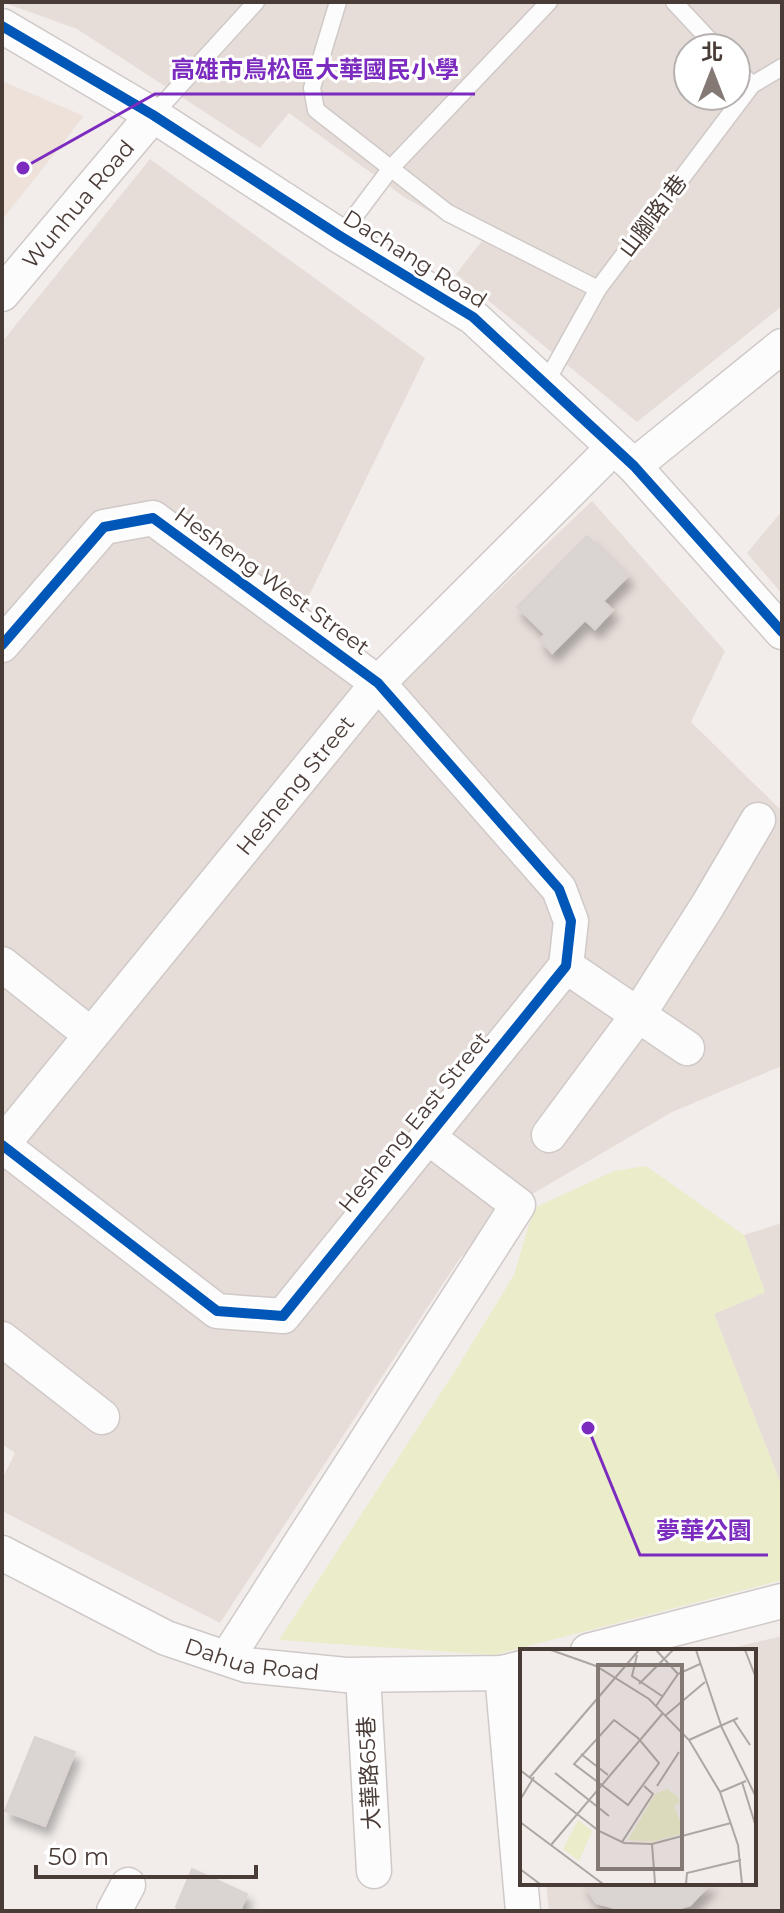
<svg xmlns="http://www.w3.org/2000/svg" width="784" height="1913" font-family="Montserrat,'Noto Sans TC',sans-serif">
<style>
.residential{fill:#e6ddd8;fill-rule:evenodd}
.education{fill:#ede1da}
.green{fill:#ebecc9}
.building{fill:#dad4d2;stroke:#dad3d1;stroke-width:2;filter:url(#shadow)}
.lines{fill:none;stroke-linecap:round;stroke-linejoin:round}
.lane-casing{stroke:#cfc9c7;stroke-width:19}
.street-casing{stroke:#cfc9c7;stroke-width:37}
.lane{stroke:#fdfcfc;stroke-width:16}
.street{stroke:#fdfcfc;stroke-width:34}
.cycleway-casing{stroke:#fff;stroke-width:15}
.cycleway{stroke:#0057b8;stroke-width:10}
.labels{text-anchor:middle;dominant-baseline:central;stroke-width:6;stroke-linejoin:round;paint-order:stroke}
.street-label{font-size:22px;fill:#493b36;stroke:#fff}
.inset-road{fill:none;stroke:#aea6a3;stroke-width:2}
.view{fill:#847975;fill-opacity:0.15;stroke:#847975;stroke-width:4}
.inset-edge{fill:none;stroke:#493b36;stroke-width:4}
.leader{fill:none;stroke:#7b2cbf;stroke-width:3}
.callout-dot{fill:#7b2cbf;stroke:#fff;stroke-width:3}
.callout-label{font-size:24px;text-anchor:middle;font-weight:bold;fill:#7b2cbf;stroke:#fff;stroke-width:6;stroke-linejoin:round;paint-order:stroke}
</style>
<defs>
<filter id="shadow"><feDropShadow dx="5" dy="9" stdDeviation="4" flood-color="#0004"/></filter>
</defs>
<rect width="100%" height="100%" fill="#f2edeb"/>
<!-- residential -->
<g class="residential">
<path d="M 2,2 L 782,2 L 782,306 L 637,422 L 456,274 L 482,241 L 404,197 L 289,113 L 260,148 L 77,29 ZM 688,48 L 736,48 L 736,96 L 688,96 Z"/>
<polygon points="150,159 425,358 303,608 398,686 592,501 725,651 691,722 782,811 782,1066 672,1112 529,1196 460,1258 220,1623 2,1511 2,1479 15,1453 2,1444 2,342"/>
<polygon points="782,511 782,594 747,553"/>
<polygon points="782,1223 782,1487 714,1314 765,1292 744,1235"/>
<polygon points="782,1636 782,1911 549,1911 546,1883 754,1883 754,1651 720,1651"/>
</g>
<!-- education -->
<polygon class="education" points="2,81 84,116 2,220"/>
<!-- green -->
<polygon class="green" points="646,1166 744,1235 765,1292 714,1314 782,1487 782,1580 494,1655 279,1640 457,1368 514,1275 534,1208 614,1171"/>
<!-- building -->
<g class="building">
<polygon points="587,536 628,576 603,601 613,610 595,629 585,620 552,653 540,640 545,634 517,607"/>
<polygon points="35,1737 75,1752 45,1826 5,1811"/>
<polygon points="192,1869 247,1894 240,1911 184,1911 176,1907"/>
<polygon points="583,1883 711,1883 690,1905 671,1911 626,1911 596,1903"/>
</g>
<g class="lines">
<!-- lane casing -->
<g class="lane-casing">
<g id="lane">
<polyline points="338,2 312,88 316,110 448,213 598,289"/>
<polyline points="674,2 717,48"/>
<polyline points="736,68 752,85"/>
<polyline points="153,115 256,2"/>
<polyline points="340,236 391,168 549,2"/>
<polyline points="545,384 598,289 752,85 782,67"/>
</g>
</g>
<!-- street casing -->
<g class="street-casing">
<g id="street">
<polyline points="2,26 153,115 340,236 473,317 634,466 782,632"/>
<path id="s1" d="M 2,294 L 153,115"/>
<polyline points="634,466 782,346"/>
<polyline points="2,645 104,527 153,518 378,683 559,889 571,921 566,966 283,1316 217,1311 2,1145"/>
<polyline points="2,964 91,1035"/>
<polyline points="566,966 687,1048"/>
<polyline points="549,1135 638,1015 708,905 758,820"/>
<path id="s2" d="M 2,1145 L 378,683 L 613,448"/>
<polyline points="2,1339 102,1417"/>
<path id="s3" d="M 2,1553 L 166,1638 L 246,1665 L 346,1675 L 502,1673 L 522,1668"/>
<polyline points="588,1651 782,1601"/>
<polyline points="227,1658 518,1205 428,1137"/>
<polyline points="502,1673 523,1911"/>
<polyline points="363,1675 374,1871"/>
<polyline points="114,1911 128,1885"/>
</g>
</g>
<!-- lane -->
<use href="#lane" class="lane"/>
<!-- street -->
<use href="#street" class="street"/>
<!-- cycleway casing -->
<g class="cycleway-casing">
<g id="cycleway">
<polyline points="2,26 153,115 340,236 473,317 634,466 782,632"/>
<polyline points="2,645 104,527 153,518 378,683 559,889 571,921 566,966 283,1316 217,1311 2,1145"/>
</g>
</g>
<!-- cycleway -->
<use href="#cycleway" class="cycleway"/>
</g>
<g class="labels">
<!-- street labels -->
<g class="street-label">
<text stroke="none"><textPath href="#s1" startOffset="118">Wunhua Road</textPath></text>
<text transform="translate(653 216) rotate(-53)">山腳路1巷</text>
<text transform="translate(415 259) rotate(32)">Dachang Road</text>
<text transform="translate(272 581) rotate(36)">Hesheng West Street</text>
<text stroke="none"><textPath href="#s2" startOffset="464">Hesheng Street</textPath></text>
<text transform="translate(414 1122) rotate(-51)">Hesheng East Street</text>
<text stroke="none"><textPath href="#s3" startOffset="274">Dahua Road</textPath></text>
<text transform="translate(369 1773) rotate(-93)">大華路65巷</text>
</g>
</g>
<!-- overview -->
<g transform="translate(520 1649)">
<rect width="236" height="236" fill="#f2edeb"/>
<path d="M 147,140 L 158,148 L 160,154 L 154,157 L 165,184 L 131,193 L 108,191 L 135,145 ZM 58,171 L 72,182 L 59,212 L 43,200 Z" fill="#ebecc9"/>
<path class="inset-road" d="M 31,1 L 76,17 L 129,50 L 169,91 L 200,143 L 218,196 L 222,235M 136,1 L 158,25M 176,1 L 202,79 L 236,148M 225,1 L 236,29M 117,6 L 112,27 L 142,47M 119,35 L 153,1M 136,57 L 158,25 L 180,15M 146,66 L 185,33M 94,71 L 118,89 L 139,114 L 108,156 L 54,115 ZM 214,72 L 230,96M 169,91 L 218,69M 61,105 L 88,126M 0,121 L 79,182 L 104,194 L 132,195 L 211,174M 35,124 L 89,167M 10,128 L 119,1M 222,133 L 236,178M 137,137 L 159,103M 200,143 L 226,132M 0,151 L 14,128M 0,173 L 83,235M 102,193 L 133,145 L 124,137M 132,195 L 135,234M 31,196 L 143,64M 0,220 L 20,235M 166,235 L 167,224 L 221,211"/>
<path class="view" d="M 78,16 L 162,16 L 162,220 L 78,220 Z"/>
<rect width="236" height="236" class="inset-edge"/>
</g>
<!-- callouts -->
<path class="leader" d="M23 168L155 94H475M588 1428L640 1555H768"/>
<g class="callout-dot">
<circle cx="23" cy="168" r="8"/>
<circle cx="588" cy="1428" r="8"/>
</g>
<g class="callout-label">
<text x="315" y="78">高雄市鳥松區大華國民小學</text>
<text x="704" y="1539">夢華公園</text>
</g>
<!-- border -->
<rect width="784" height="1913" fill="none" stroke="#493b36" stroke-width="8"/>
<!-- north arrow -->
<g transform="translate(712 72)"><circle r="38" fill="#ffffff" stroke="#b6b1af" stroke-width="2"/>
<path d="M0-6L14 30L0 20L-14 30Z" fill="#847975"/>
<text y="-12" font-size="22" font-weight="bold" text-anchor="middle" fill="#493b36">北</text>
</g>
<!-- scale -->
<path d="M36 1865v12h220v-12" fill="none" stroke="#493b36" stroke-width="4"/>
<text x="48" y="1865" font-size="24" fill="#493b36" stroke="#ffffff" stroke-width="6" paint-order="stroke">50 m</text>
</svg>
